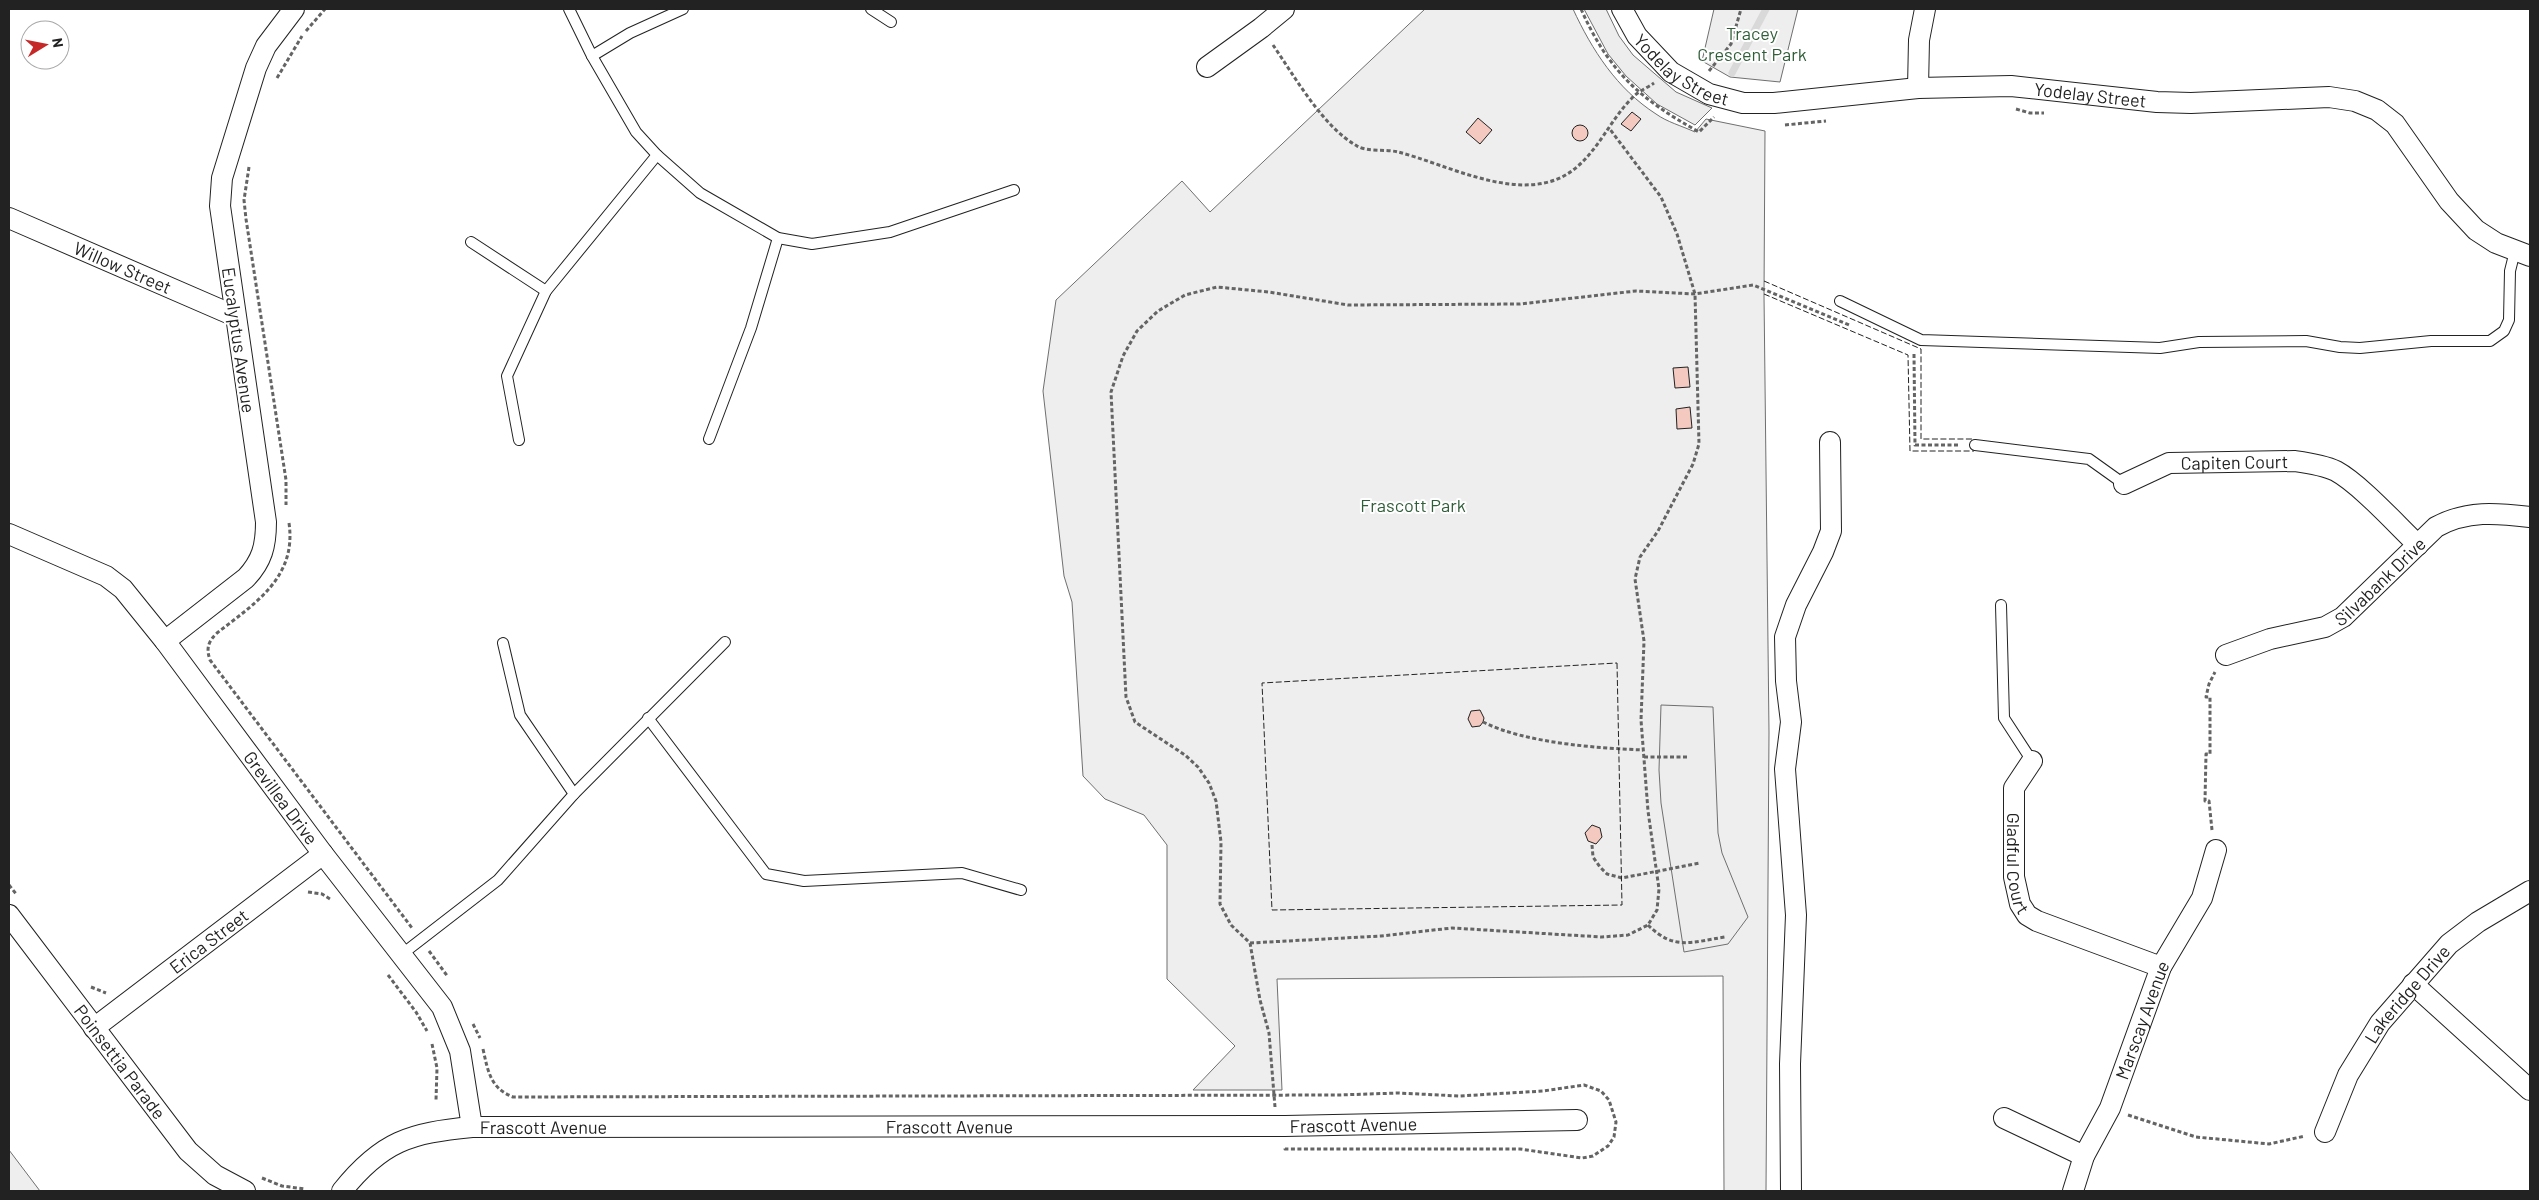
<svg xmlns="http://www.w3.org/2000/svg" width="2539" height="1200" font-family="Barlow,sans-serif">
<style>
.green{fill:#eee;stroke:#6f6f6f}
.parking{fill:#ededed;stroke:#6f6f6f}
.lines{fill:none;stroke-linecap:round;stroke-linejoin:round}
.stream{stroke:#d9d9d9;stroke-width:7}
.building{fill:#f3c9c0;stroke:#222}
.service-casing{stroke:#222;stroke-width:12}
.minor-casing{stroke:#222;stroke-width:22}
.path{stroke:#646464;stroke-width:3;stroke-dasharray:4 2.5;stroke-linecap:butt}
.service{stroke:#fff;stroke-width:10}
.minor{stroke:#fff;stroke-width:20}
.fence{stroke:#222;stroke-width:1;stroke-dasharray:6 2.5;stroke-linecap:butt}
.labels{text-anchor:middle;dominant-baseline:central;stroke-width:4;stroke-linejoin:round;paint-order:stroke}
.park-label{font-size:18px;fill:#2f5e38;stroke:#fff}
.street-label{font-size:18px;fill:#222;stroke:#fff}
</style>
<rect width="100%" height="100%" fill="#fff"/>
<!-- green -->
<g class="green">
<path d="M 1425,9 L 1573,9 C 1592,50 1617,89 1656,114 C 1667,122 1682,126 1695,132 L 1706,119 L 1765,131 L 1764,295 L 1769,732 L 1766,1191 L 1724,1191 L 1723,976 L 1277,979 L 1282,1090 L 1193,1090 L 1235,1046 L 1167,979 L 1167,845 L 1144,815 L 1105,799 L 1083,776 L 1072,602 L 1064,576 L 1043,391 L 1056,300 L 1182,181 L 1210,212 Z"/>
<polygon points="1714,9 1798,9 1780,82 1730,77 1702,61"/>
<polygon points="9,1150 40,1191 9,1191"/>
</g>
<!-- parking -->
<g class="parking">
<polygon points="1584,9 1606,9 1619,36 1633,55 1676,92 1712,108 1695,125 1657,104 1626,76 1608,54"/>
<polygon points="1661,705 1713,707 1718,833 1722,853 1748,917 1728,944 1684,952 1661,803 1659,770"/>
</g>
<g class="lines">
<!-- stream -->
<polyline class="stream" points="1732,73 1766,9"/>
</g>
<!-- building -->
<g class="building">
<polygon points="1632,112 1641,119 1631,131 1621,124"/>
<polygon points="1478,118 1492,130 1480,144 1466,132"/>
<circle cx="1580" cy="133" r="8"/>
<polygon points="1688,367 1690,387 1675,388 1673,368"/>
<polygon points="1690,407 1692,428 1677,429 1676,409"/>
<polygon points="1480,710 1484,718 1483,722 1480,726 1472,727 1468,719 1471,711"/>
<polygon points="1592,825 1600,828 1602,837 1596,844 1588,841 1585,833"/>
</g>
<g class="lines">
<!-- service casing -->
<g class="service-casing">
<g id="service">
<polyline points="569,9 592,56 636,132 657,155 700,193 778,238 812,244 890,232 1014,190"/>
<polyline points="871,9 891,22"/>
<polyline points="592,56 630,33 683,9"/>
<polyline points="471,242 546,291"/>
<polyline points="1840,301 1921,340 2160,348 2199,342 2306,341 2340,347 2360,348 2431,341 2490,341 2504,331 2509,320 2510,271 2515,251"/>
<polyline points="709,439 751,328 778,238"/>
<polyline points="519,440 507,376 546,291 657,155"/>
<polyline points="1975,445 2089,459 2124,484"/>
<polyline points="2001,605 2004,718 2032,761"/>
<polyline points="503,643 520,715 574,794"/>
<polyline points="648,718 766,874 804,881 962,873 1021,890"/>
<polyline points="401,955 498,880 574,794 725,642"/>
</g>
</g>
<!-- minor casing -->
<g class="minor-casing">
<g id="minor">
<path id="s1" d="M 1622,9 L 1637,36 L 1671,72 L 1709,94 L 1743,103 L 1774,103 L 1918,88 L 2011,86 L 2157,102 L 2191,103 L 2329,97 L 2355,101 L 2377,110 L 2395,124 L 2449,201 L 2476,230 L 2496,243 L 2530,256"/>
<polyline points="1207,67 1261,28 1284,9"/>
<polyline points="1918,88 1919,40 1925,9"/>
<path id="s2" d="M 9,218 L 235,316"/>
<path id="s3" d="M 2124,484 L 2169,463 L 2294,461 C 2308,463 2323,465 2336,471 C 2360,484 2397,525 2418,545"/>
<path id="s4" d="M 9,534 L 106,576 L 123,589 L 165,641 L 323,854 L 442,1007 L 460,1051 L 472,1127"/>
<path d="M 165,641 L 246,578 C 262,561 266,546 266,522 L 220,206 L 222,178 L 256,68 L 266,46 L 294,9"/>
<path id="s5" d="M 2226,655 L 2270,639 L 2325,627 L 2343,617 L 2436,527 C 2467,510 2497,513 2530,517"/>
<path id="s6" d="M 2032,761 L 2014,788 L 2014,877 L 2020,904 L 2027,915 L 2037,921 L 2161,967"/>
<path id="s7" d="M 9,915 L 188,1151 L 215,1175 L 245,1191"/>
<polyline points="2413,984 2530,1090"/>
<path id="s8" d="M 94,1028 L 323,854"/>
<polyline points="2004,1118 2084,1156"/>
<path id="s9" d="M 2325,1132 L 2348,1075 L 2380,1023 L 2449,944 L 2478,922 L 2530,891"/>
<path id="s10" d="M 342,1191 C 382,1141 410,1133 472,1127 L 1285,1126 L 1577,1120"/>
<polyline points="1791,1191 1790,1064 1796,915 1785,769 1791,722 1786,681 1785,637 1796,605 1823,552 1831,531 1830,442"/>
<path id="s11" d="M 2073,1191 L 2084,1156 L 2110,1108 L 2161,967 L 2202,898 L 2216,850"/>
</g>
</g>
<!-- path -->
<g class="path">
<path d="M 1581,9 C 1609,72 1640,99 1699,132 L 1714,117"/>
<polyline points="306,31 325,9"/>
<path d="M 1273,45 C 1295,77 1323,127 1357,146 C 1367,152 1386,149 1398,152 C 1446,164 1513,201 1562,177 C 1594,161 1608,122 1632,98 C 1637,92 1647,88 1654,83"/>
<polyline points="1709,71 1731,44 1741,9"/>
<polyline points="277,78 302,36"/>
<polyline points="2016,109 2030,113 2044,113"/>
<polyline points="1785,125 1826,121"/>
<polyline points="249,167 244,200 246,219 286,480 286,505"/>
<polyline points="1914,354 1915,445 1960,445"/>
<path d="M 289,523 C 297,578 254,604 217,633 C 208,642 206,648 210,660 L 412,928"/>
<path d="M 1483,722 C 1525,743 1596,748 1643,750"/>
<polyline points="1644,757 1688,757"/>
<polyline points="2212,830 2209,801 2205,801 2206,754 2210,754 2210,697 2206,697 2209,684 2215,672"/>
<polyline points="1592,845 1593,857 1600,867 1607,874 1622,878 1700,863"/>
<polyline points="9,885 17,895"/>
<polyline points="308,892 322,894 330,899"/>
<path d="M 1648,925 C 1674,951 1692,942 1725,937"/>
<polyline points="1250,943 1381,936 1452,928 1602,937 1628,935 1648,925 1657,910 1659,889 1648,811 1641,720 1644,641 1635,579 1640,557 1658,531 1693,464 1699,444 1695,294 1677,234 1661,197 1609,128"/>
<polyline points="429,951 448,977"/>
<polyline points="388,975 416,1012 427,1031"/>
<polyline points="91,987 106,993"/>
<polyline points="473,1024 480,1038"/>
<polyline points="432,1044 437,1068 436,1100"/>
<path d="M 483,1049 C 488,1071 490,1088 513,1097 L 1339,1095 L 1398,1093 L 1459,1096 L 1543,1091 L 1584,1085 L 1601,1091 L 1609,1100 L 1616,1122 L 1614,1137 L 1608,1146 L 1593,1156 L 1582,1158 L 1520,1149 L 1285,1149 L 1285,1146"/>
<polyline points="1275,1107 1269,1033 1260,1000 1250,943 1231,925 1220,904 1221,842 1216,801 1209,783 1198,767 1185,755 1135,722 1126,697 1111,392 1123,356 1137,331 1158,311 1185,295 1217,287 1269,292 1348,305 1520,304 1636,291 1695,294 1753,285 1849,325"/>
<polyline points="2128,1115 2196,1137 2269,1144 2305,1136"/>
<polyline points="262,1178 282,1186 305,1189"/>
</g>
<!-- service -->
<use href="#service" class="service"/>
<!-- minor -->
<use href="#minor" class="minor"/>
<!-- fence -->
<g class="fence">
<polyline points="1764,281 1921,349 1921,439 1973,439"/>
<polyline points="1764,294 1908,355 1910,451 1974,451"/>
<polygon points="1617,663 1622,905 1272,910 1262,683"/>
</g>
</g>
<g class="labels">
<!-- park labels -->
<g class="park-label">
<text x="1752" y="33">Tracey<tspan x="1752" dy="21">Crescent Park</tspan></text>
<text x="1413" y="505">Frascott Park</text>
</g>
<!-- street labels -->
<g class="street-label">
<text stroke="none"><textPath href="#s1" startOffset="88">Yodelay Street</textPath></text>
<text stroke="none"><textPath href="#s1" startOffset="508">Yodelay Street</textPath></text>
<text stroke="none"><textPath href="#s2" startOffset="124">Willow Street</textPath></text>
<text transform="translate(239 340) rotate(82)">Eucalyptus Avenue</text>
<text stroke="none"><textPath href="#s3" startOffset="115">Capiten Court</textPath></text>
<text stroke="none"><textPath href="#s5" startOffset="175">Silvabank Drive</textPath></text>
<text stroke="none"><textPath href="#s4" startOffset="389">Grevillea Drive</textPath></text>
<text stroke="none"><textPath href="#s6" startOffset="108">Gladful Court</textPath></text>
<text stroke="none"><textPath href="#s8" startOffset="144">Erica Street</textPath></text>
<text stroke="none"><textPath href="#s9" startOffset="162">Lakeridge Drive</textPath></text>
<text stroke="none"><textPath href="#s11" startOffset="185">Marscay Avenue</textPath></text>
<text stroke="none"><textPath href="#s7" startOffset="184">Poinsettia Parade</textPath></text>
<text stroke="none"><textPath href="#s10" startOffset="1032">Frascott Avenue</textPath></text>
<text stroke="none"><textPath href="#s10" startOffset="628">Frascott Avenue</textPath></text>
<text stroke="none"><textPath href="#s10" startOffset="222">Frascott Avenue</textPath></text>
</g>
</g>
<!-- border -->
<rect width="2539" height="1200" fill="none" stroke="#222222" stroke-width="20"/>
<!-- north arrow -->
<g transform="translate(45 45) rotate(80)"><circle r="24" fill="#ffffff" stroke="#a7a7a7"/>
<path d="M0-4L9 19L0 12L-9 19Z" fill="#c62828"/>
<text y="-8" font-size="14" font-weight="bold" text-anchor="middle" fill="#222222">N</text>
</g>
</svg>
